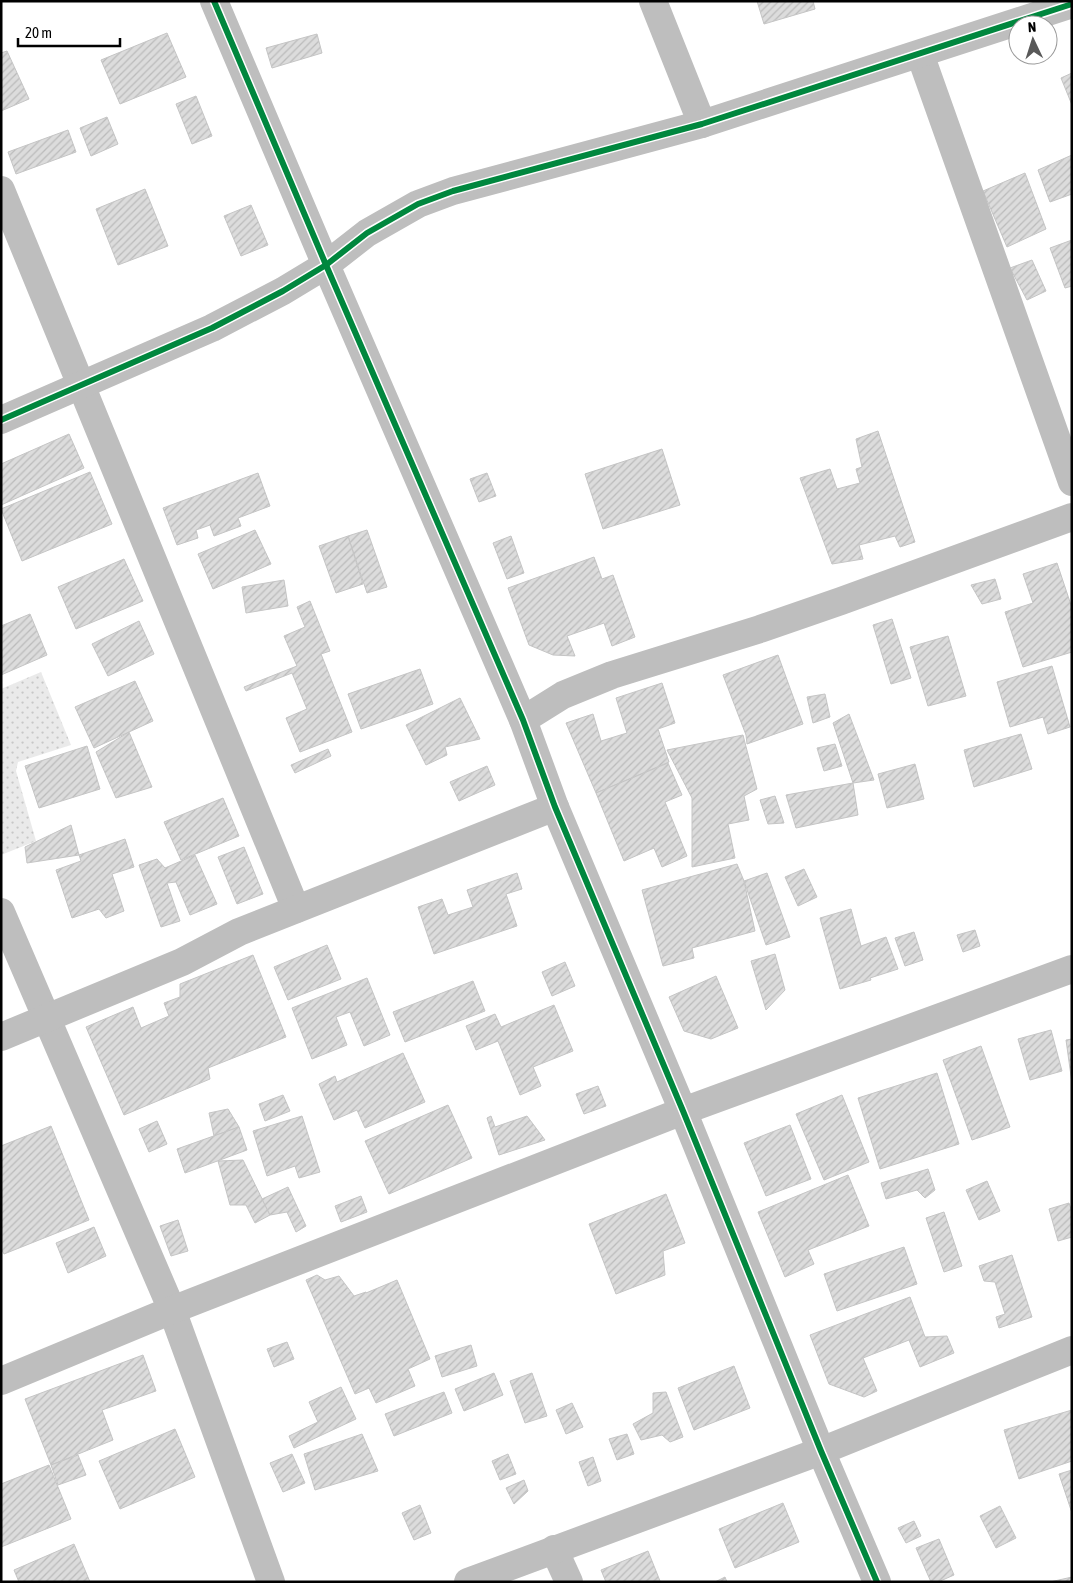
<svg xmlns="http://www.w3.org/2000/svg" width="1073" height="1583" font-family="'Asap Condensed',sans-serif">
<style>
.garden{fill:url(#garden-dots)}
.building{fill:url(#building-hatch);stroke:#c5c5c5}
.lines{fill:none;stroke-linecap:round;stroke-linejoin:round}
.minor{stroke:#bebebe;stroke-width:28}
.cycleway-casing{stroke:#fff;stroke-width:9}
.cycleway{stroke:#00873e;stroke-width:6}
</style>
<defs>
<pattern id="garden-dots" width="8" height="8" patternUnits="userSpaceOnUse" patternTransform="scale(1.25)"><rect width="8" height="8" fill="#eaeaea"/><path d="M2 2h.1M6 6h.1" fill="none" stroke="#c7c7c7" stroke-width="1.8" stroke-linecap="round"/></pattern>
<pattern id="building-hatch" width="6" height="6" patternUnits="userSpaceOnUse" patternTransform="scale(1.25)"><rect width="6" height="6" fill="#dcdcdc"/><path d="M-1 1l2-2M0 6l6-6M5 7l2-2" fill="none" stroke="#bbb"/></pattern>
</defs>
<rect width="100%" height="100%" fill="#fff"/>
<!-- garden -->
<polygon class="garden" points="41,672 71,745 18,762 16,771 36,841 1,855 1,689"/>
<!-- building -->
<g class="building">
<polygon points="757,1 813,1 815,9 764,24"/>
<polygon points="167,33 186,77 120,104 101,60"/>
<polygon points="317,34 322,53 272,68 266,48"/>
<polygon points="7,51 29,99 1,111 1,53"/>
<polygon points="1072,73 1072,105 1061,78"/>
<polygon points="196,96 212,136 192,144 176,104"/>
<polygon points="107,117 118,144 91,156 80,128"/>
<polygon points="68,130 76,152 16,174 8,152"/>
<polygon points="1072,155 1072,194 1050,202 1038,170"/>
<polygon points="1025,173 1046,229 1007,247 983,191"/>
<polygon points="145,189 168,246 118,265 96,209"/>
<polygon points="251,205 268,245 241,256 224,216"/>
<polygon points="1072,240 1072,286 1065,288 1050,248"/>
<polygon points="1032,260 1046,291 1027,300 1010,268"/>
<polygon points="878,431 915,542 900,547 895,536 859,545 863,559 832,564 800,478 830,469 837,489 860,483 856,469 862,467 856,439"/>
<polygon points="69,434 84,468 1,505 1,464"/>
<polygon points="662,449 680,505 603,529 585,474"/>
<polygon points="90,472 112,524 22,561 1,509"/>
<polygon points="258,473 270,506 238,518 241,526 214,536 210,525 196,530 198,538 177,545 163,508"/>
<polygon points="487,473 496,496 479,502 470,479"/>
<polygon points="255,530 271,564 213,589 198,554"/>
<polygon points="367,530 387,587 367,593 348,536"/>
<polygon points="348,536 363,584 336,593 319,546"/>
<polygon points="511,536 524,573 507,579 493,543"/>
<polygon points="594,557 602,579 613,575 635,637 612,646 604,623 567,636 575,656 553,655 529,645 508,588"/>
<polygon points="124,559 143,601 76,629 58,587"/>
<polygon points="1057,563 1072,608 1072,652 1023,667 1005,612 1033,603 1023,574"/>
<polygon points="995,579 1001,599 982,604 971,585"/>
<polygon points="284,580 288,606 246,613 242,587"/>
<polygon points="310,601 330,651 321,654 352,732 300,752 286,718 307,709 292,673 246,691 244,687 297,666 284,636 305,627 297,607"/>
<polygon points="30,614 47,655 1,675 1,626"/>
<polygon points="892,619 911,678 891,684 873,625"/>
<polygon points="139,621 154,654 108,676 92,644"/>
<polygon points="948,636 966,696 928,706 910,647"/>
<polygon points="778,655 803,724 747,744 746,735 723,675"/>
<polygon points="1052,666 1070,727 1048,734 1043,717 1010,727 997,682"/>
<polygon points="420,669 433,704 361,729 348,694"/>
<polygon points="135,681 153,721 94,748 75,707"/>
<polygon points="662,683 675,723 658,729 669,762 596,793 566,723 593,714 601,741 627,733 616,698"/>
<polygon points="825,694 830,717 813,723 807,697"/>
<polygon points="460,698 480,739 445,747 447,755 426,765 406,725"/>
<polygon points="849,714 874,780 853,783 833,723"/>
<polygon points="129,732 152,787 116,798 96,752"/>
<polygon points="1021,734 1032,769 974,787 964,750"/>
<polygon points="743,735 757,789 744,796 749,820 728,824 735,858 692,867 692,798 667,750"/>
<polygon points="835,744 842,766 824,771 817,748"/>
<polygon points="87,746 100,789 39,808 25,766"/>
<polygon points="328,749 331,756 295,773 291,765"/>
<polygon points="668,763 682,795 665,802 687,856 662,867 654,848 624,861 596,793"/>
<polygon points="915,764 924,799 887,808 878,774"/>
<polygon points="487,766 495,785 459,801 450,782"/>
<polygon points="853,783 858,815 796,828 786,795"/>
<polygon points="775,796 784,823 768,824 760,800"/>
<polygon points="223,798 239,836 181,860 164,822"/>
<polygon points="71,825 79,855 27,863 25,847"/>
<polygon points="125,839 134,867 112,874 124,911 106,918 99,909 72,918 56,870 81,861 79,855"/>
<polygon points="244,847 263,894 237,904 218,857"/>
<polygon points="195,855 217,904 190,915 176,882 167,883 180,921 161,927 139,865 157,859 165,868"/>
<polygon points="737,864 744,881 755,931 692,948 694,958 663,966 642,890"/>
<polygon points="804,869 817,897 798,906 785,877"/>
<polygon points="517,873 522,889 506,894 517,926 434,954 418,907 442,899 448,915 473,907 467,890"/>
<polygon points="767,873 790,937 766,945 744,881"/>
<polygon points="851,909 861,946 886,937 898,969 870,978 871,980 840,989 820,918"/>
<polygon points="975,930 980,946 963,952 957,935"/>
<polygon points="914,932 923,960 905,966 895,938"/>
<polygon points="327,945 341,979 288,1000 274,967"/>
<polygon points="775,954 785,990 766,1010 751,961"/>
<polygon points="253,955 286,1037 208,1068 210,1079 124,1115 86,1027 133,1007 141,1028 169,1016 164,1003 180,997 180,984"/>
<polygon points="565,962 575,986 552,996 542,972"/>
<polygon points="716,976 738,1028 711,1039 684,1031 669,997"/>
<polygon points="367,978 390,1035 364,1046 350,1012 336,1017 347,1045 312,1059 292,1008"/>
<polygon points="473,981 485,1011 405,1042 393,1012"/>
<polygon points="554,1005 573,1051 533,1067 541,1086 520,1095 498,1041 476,1050 466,1026 495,1014 501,1027"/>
<polygon points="1051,1030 1062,1071 1030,1080 1018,1039"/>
<polygon points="1072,1039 1072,1083 1066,1040"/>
<polygon points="981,1046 1010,1127 972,1140 943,1060"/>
<polygon points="403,1053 425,1102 365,1128 357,1110 334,1120 319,1084 335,1076 337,1082"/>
<polygon points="937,1073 959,1144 880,1169 858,1098"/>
<polygon points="598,1086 606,1106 584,1114 576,1094"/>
<polygon points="283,1095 290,1111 265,1121 259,1104"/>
<polygon points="842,1095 869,1162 824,1180 796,1114"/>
<polygon points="448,1105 472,1158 389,1194 365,1141"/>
<polygon points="228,1109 239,1127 214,1136 209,1113"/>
<polygon points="302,1116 320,1172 299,1178 295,1166 267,1176 253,1131"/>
<polygon points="491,1116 495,1127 527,1116 545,1140 499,1155 487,1118"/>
<polygon points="157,1121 167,1144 149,1152 139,1129"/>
<polygon points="790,1125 811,1179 766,1196 744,1143"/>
<polygon points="51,1126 89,1220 4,1254 1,1248 1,1146"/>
<polygon points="239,1127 247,1150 185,1173 177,1149"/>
<polygon points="243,1160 270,1215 255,1223 246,1205 230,1205 218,1161"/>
<polygon points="928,1169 935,1190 925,1198 917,1190 886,1199 881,1183"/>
<polygon points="848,1175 869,1226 808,1250 814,1264 785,1277 758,1212"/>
<polygon points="987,1181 1000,1211 979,1220 966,1190"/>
<polygon points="288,1187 306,1226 296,1232 287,1212 270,1215 262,1199"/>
<polygon points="666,1194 685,1243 663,1251 665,1275 616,1294 589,1224"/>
<polygon points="361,1196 367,1212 341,1222 335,1206"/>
<polygon points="1069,1203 1072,1212 1072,1237 1058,1241 1049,1209"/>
<polygon points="944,1212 962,1266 944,1272 926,1218"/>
<polygon points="178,1220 188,1251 171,1256 160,1226"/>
<polygon points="94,1227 106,1256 68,1273 56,1243"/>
<polygon points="904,1247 917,1284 837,1311 824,1274"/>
<polygon points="1012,1255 1032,1317 999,1328 996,1317 1005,1314 995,1282 984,1281 979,1266"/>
<polygon points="317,1275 325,1280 339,1276 354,1296 366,1292 366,1293 397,1280 430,1359 408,1369 415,1386 376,1403 369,1388 355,1394 306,1280"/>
<polygon points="910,1297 925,1337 947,1336 954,1353 920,1367 909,1340 863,1358 877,1391 864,1397 829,1384 810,1335"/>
<polygon points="287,1342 294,1359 274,1367 267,1349"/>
<polygon points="471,1345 477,1366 442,1377 435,1356"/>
<polygon points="143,1355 156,1391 102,1410 113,1440 51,1465 25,1399"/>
<polygon points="734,1366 750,1408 694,1430 678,1388"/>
<polygon points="494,1373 503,1395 464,1411 455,1389"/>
<polygon points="532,1373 547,1416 525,1423 510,1381"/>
<polygon points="341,1387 356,1419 294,1448 289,1436 318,1422 309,1402"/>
<polygon points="444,1392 452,1413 394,1436 385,1414"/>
<polygon points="666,1392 683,1437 670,1442 662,1435 641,1440 633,1424 653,1413 653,1393"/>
<polygon points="572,1403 583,1427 566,1434 556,1410"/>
<polygon points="1072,1410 1072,1461 1019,1479 1004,1430"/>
<polygon points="175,1429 195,1477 120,1509 99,1461"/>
<polygon points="362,1434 378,1471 315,1490 304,1454"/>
<polygon points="627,1434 634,1454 617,1460 609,1439"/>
<polygon points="292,1454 305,1483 283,1492 270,1463"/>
<polygon points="508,1454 516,1474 500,1480 492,1461"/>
<polygon points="78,1455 86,1475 58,1485 51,1465"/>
<polygon points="593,1457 601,1481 588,1486 579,1462"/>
<polygon points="49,1465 71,1519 1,1547 1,1484"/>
<polygon points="1072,1470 1072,1513 1059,1474"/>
<polygon points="524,1480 528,1491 514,1504 506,1488"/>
<polygon points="783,1503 799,1542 735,1568 719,1529"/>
<polygon points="420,1505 431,1533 414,1540 402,1513"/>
<polygon points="1000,1506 1016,1538 996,1548 980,1516"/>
<polygon points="914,1521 921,1536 906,1543 898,1528"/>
<polygon points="939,1539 954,1575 938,1582 931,1582 916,1548"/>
<polygon points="74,1544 90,1582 19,1582 14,1570"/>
<polygon points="648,1551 660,1581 606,1582 601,1570"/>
<polygon points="725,1577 727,1582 715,1582"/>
<polygon points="1072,1577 1072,1582 1050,1582"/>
</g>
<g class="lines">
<!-- minor -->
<g class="minor">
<polyline points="214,1 326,265 523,720 555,807 683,1111 821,1451 877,1582"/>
<polyline points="653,1 702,124"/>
<polyline points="920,54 1072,482"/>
<polyline points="1,190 296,909"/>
<polyline points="1,420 212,328 283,291 326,265 367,233 418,204 453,191 702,124 1072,4"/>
<polyline points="523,720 563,695 612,675 760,629 841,601 1072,517"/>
<polyline points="1,912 172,1310 271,1582"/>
<polyline points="1,1037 182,962 239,932 555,807"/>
<polyline points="1,1381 172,1310 683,1111 1072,969"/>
<polyline points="554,1549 569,1582"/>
<polyline points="468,1582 821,1451 1072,1350"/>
</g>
<!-- cycleway casing -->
<g class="cycleway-casing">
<g id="cycleway">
<polyline points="214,1 326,265 523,720 555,807 683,1111 821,1451 877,1582"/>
<polyline points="1,420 212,328 283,291 326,265 367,233 418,204 453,191 702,124 1072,4"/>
</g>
</g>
<!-- cycleway -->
<use href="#cycleway" class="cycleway"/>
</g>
<!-- border -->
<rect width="1073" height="1583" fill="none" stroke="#000000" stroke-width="5"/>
<!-- north arrow -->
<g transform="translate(1033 40) rotate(356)"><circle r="24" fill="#ffffff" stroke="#999999"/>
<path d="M0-4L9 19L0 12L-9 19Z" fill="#595959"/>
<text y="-8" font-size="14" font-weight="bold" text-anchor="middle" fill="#000000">N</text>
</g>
<!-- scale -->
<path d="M18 38v8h102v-8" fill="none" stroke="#000000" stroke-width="2.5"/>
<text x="25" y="38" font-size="15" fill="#000000" stroke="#ffffff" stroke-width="4" paint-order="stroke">20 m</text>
</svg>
